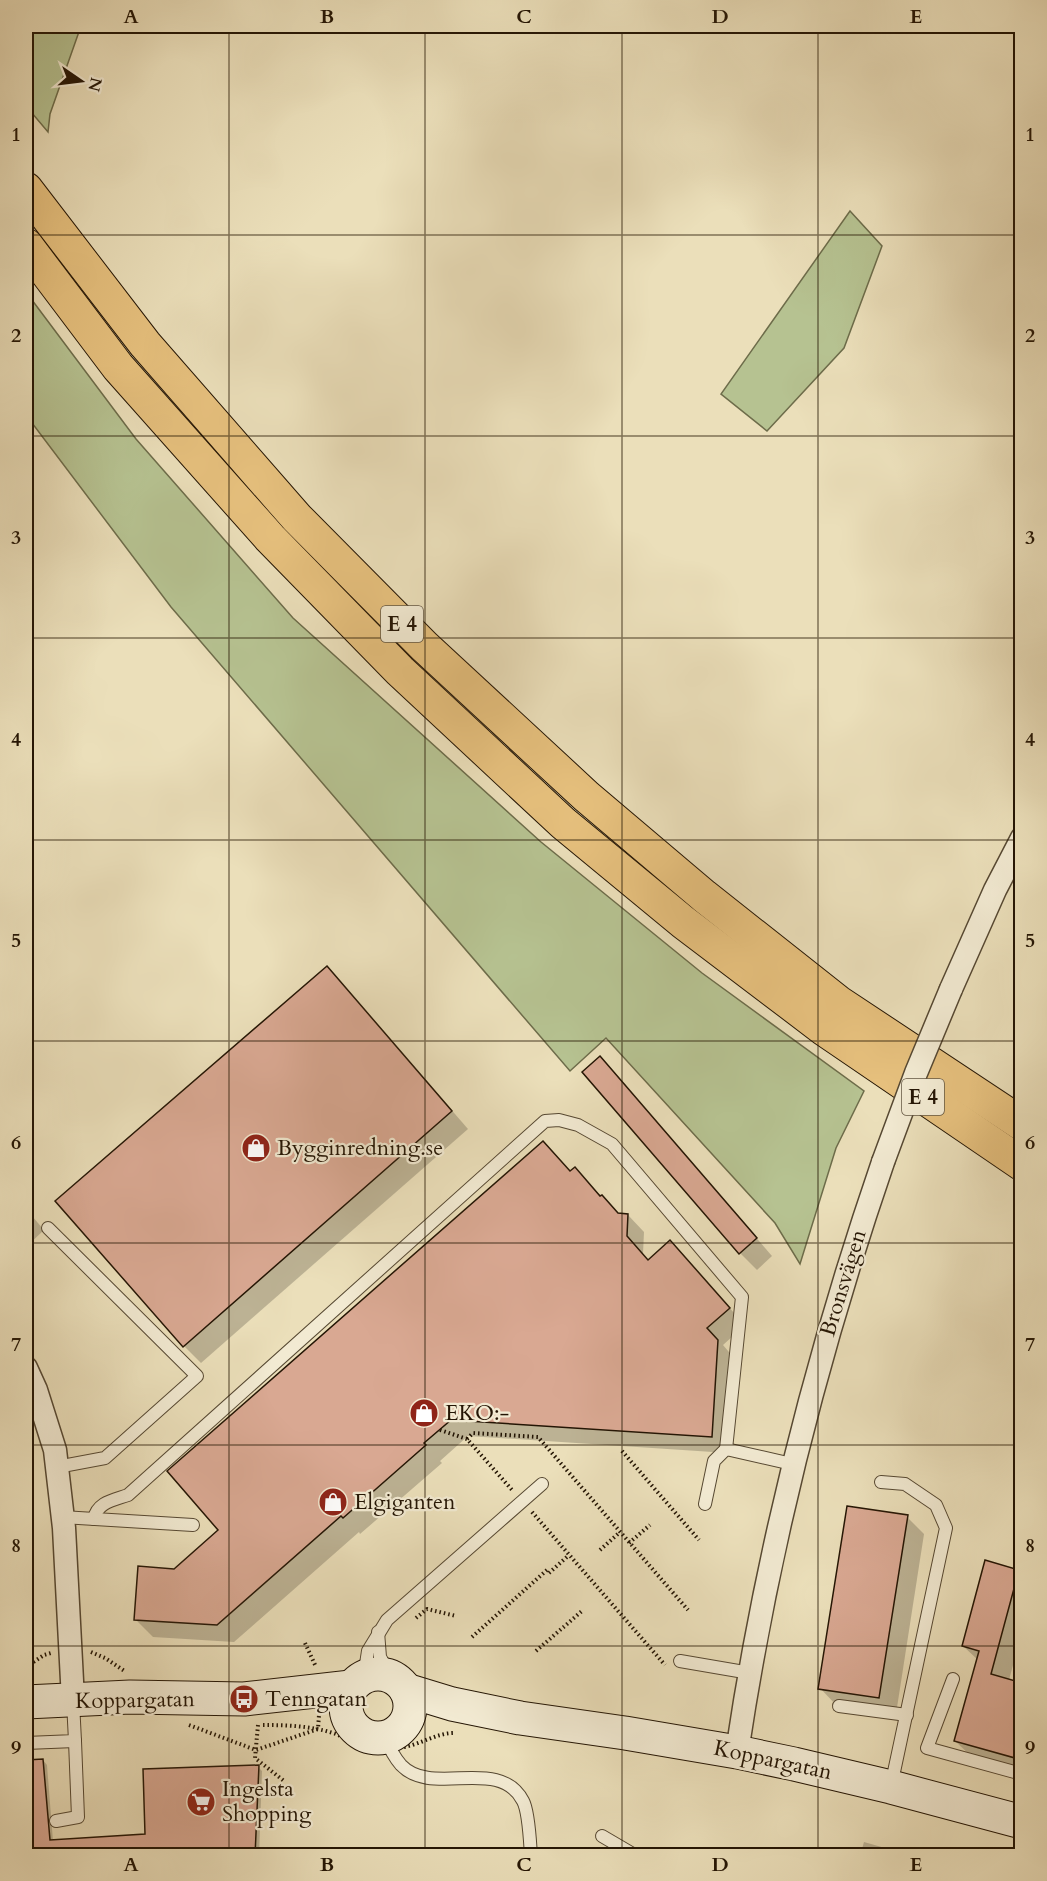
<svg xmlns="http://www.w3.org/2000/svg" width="1047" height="1881" font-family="Cardo,serif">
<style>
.green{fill:#b6c291;stroke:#6d6c4a;stroke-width:1.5}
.shadow{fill:#0003}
.building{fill:#d9a892;stroke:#241504;stroke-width:1.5}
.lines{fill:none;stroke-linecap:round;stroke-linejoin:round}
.lane-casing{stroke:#564832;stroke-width:14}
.street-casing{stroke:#564832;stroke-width:25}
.secondary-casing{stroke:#241504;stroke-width:35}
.highway-casing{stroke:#241504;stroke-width:35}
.path{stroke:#241504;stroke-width:4;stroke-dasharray:1.5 3;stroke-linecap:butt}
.lane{stroke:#f2ead2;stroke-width:12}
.street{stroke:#f2ead2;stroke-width:22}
.secondary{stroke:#f2ead2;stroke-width:33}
.highway{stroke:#e6c07d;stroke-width:33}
.street-bridge-casing{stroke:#564832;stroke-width:25;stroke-linecap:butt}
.street-bridge{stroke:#f2ead2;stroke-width:22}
.grid{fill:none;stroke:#241504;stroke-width:1.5;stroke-opacity:0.55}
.labels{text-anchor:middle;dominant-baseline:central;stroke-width:4.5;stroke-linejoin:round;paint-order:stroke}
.shield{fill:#f2ead2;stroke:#625542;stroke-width:1.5}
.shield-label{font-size:21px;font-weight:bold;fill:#241504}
.poi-label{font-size:22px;fill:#241504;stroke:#f2ead2;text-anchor:start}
.street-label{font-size:22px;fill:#241504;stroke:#f2ead2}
.neatline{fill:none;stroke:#241504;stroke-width:2}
.grid-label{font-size:20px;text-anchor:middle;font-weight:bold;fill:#241504}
</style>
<rect width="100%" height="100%" fill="#ebdfba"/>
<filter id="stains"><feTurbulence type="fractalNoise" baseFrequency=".00333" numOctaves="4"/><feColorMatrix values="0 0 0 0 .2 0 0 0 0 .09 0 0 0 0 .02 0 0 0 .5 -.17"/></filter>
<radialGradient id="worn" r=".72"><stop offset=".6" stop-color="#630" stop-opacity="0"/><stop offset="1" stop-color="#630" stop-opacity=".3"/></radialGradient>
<!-- green -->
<g class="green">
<polygon points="26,26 81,26 50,114 48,132 26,106"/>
<polygon points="850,211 882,246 844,348 767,431 721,394"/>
<polygon points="26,292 136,439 293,618 541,842 702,973 864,1091 836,1148 800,1264 775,1223 606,1038 570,1071 171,607 26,415"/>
</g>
<!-- shadow -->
<g class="shadow">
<polygon points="343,985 468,1129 201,1363 184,1346"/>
<polygon points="584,1073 616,1075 772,1256 757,1270 740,1253"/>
<polygon points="571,1173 602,1196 620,1215 628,1215 644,1232 643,1254 649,1261 670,1242 745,1325 723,1345 734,1358 728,1453 468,1436 440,1461 442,1463 360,1534 359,1532 234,1642 153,1637 136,1620 174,1570 220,1530"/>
<polygon points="26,1209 44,1230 26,1247"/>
<polygon points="907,1517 924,1534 896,1714 836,1705 820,1688"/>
<polygon points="1018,1571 1022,1574 1022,1632 1009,1680 1022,1684 1022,1770 971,1756 955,1741 978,1660 963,1646"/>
<polygon points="43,1760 47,1765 53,1841 146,1835 258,1767 262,1771 259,1856 26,1856 26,1762"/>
<polygon points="864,1842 913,1856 860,1856"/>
</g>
<!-- building -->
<g class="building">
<polygon points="327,966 452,1111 183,1347 55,1201"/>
<polygon points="600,1056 757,1238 739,1254 582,1072"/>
<polygon points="543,1141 570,1171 575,1167 600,1196 602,1195 618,1213 628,1214 627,1236 648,1260 670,1240 730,1308 707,1328 718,1340 712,1437 451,1420 424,1443 426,1445 343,1518 341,1516 217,1625 134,1620 138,1566 174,1569 218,1530 167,1471"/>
<polygon points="847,1506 908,1515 879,1698 818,1689"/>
<polygon points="985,1560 1019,1570 991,1674 1022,1683 1022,1760 954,1741 979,1651 962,1646"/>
<polygon points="43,1759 50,1840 145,1834 143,1769 259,1765 255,1856 26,1856 26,1760"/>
</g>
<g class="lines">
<!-- lane casing -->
<g class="lane-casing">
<g id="lane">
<polyline points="48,1228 197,1376 105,1458 57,1467"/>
<polyline points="881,1482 905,1484 936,1505 946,1528 891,1786"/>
<polyline points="705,1504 714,1461 726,1449 792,1464"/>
<polyline points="62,1517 193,1525"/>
<path d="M 94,1519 C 97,1502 114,1500 128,1495 L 545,1121 L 559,1120 L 578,1125 L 612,1144 L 742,1297 L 726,1449"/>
<polyline points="378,1632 380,1657 391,1677"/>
<polyline points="680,1661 750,1673"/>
<polyline points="364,1677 368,1651 387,1620 542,1484"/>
<polyline points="953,1679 927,1748 1022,1774"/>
<polyline points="839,1706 907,1715"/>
<path d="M 385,1737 C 389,1747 394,1757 401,1765 C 432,1798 499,1755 523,1801 C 529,1812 530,1842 531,1856"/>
<polyline points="26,1743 75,1741 73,1702"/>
<polyline points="56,1821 78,1817 75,1741"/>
<polyline points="602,1836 631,1853"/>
</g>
</g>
<!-- street casing -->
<g class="street-casing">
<g id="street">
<polyline points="951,989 995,890 1022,838"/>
<polyline points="26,1368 36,1390 55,1450 64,1528 73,1700"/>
<path d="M 737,1752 C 767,1551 817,1354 883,1162"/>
</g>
</g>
<!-- secondary casing -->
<g class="secondary-casing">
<g id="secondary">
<circle cx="378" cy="1706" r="32"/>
<polyline points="406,1690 452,1704 520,1718 625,1733 737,1752 794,1764 891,1787 1022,1822"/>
<polyline points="26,1702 130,1697 244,1699 351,1687"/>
</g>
</g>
<!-- highway casing -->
<g class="highway-casing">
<g id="highway">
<polyline points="26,189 145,344 297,518 424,646 586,796 704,896 838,1002 1022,1124"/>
<polyline points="26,245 118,367 270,538 400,671 563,823 683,922 824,1029 1022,1164"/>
</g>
</g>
<!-- path -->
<g class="path">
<polyline points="440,1430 467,1439 513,1491"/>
<polyline points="467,1439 473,1433 538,1437 688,1610"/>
<polyline points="622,1451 699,1540"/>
<polyline points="532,1512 665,1665"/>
<polyline points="629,1543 650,1525"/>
<polyline points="600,1550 620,1532"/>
<polyline points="549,1573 569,1555"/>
<polyline points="416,1618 427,1609 456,1616"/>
<polyline points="472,1637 547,1570"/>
<polyline points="305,1643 316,1667"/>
<polyline points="536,1651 582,1611"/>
<polyline points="91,1652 105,1658 126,1672"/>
<polyline points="26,1667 44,1655 51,1653"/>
<polyline points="189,1725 256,1750 318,1729 319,1715"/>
<polyline points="258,1725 255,1758 284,1781"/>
<path d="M 263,1725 C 287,1725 311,1726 333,1733 C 349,1738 358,1752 376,1751"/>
<path d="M 404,1747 C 421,1744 437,1733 454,1733"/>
</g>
<!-- lane -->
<use href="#lane" class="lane"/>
<!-- street -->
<use href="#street" class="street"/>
<!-- secondary -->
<use href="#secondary" class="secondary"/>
<!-- highway -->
<use href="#highway" class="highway"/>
<!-- street-bridge casing -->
<g class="street-bridge-casing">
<polyline id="street-bridge" points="883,1162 916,1073 951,989"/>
</g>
<!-- street-bridge -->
<use href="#street-bridge" class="street-bridge"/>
</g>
<!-- grid -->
<path class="grid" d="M 229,26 L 229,1856M 425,26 L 425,1856M 622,26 L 622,1856M 818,26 L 818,1856M 26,235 L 1022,235M 26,436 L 1022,436M 26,638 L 1022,638M 26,840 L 1022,840M 26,1041 L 1022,1041M 26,1243 L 1022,1243M 26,1445 L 1022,1445M 26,1646 L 1022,1646"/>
<!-- icons -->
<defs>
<g id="shop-disc" transform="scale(1.5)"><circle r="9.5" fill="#8f2418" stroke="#f2ead2"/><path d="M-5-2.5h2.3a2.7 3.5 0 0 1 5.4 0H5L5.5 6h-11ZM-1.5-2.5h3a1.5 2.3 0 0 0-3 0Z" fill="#fff"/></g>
<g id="bus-disc" transform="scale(1.5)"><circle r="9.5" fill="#8f2418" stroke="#f2ead2"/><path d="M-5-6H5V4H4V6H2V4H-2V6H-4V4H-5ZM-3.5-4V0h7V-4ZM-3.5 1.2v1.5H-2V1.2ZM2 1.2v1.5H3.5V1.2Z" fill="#fff"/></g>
<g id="supermarket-disc" transform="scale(1.5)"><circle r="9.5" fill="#8f2418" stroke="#f2ead2"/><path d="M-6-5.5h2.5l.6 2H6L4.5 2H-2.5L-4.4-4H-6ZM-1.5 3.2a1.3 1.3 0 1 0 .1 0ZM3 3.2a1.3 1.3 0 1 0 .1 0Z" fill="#fff"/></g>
</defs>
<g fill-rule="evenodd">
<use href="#shop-disc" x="256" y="1148"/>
<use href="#shop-disc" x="424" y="1413"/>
<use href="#shop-disc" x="333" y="1502"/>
<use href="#bus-disc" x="244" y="1699"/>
<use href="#supermarket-disc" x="201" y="1802"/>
</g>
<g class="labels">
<!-- shield labels -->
<g class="shield">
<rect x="381" y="606" width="42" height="36" rx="4.5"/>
<rect x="902" y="1079" width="42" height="36" rx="4.5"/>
</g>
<g class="shield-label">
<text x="402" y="624">E 4</text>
<text x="923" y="1097">E 4</text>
</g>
<!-- poi labels -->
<g class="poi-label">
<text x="277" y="1148">Bygginredning.se</text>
<text x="445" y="1413">EKO:-</text>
<text x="354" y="1502">Elgiganten</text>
<text x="265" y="1699">Tenngatan</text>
<text x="222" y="1789">Ingelsta<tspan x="222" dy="25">Shopping</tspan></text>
</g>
<!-- street labels -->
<g class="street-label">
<text transform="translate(843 1283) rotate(-73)">Bronsvägen</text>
<text transform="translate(135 1700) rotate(-1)">Koppargatan</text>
<text transform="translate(773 1760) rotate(12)">Koppargatan</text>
</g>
</g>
<!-- margin -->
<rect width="1047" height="1881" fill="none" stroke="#ebdfba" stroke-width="66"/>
<!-- north arrow -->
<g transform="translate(81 81) rotate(104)" stroke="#f2ead2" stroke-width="4.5" paint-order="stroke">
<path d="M0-4.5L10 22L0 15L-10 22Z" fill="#241504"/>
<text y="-9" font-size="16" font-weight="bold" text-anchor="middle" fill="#241504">N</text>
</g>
<rect x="33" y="33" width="981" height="1815" class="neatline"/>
<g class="grid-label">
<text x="131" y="23">A</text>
<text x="327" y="23">B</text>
<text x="524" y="23">C</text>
<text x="720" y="23">D</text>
<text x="916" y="23">E</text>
<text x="16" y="141">1</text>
<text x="1030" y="141">1</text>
<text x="16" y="342">2</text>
<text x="1030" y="342">2</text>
<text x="16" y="544">3</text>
<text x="1030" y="544">3</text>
<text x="16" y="746">4</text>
<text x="1030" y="746">4</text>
<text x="16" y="947">5</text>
<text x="1030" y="947">5</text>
<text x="16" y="1149">6</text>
<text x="1030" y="1149">6</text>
<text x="16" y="1351">7</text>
<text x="1030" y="1351">7</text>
<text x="16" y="1552">8</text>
<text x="1030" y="1552">8</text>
<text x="16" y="1754">9</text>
<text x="1030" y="1754">9</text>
<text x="131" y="1871">A</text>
<text x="327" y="1871">B</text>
<text x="524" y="1871">C</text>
<text x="720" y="1871">D</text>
<text x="916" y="1871">E</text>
</g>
<rect width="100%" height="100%" filter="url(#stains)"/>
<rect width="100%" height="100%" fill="url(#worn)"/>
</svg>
